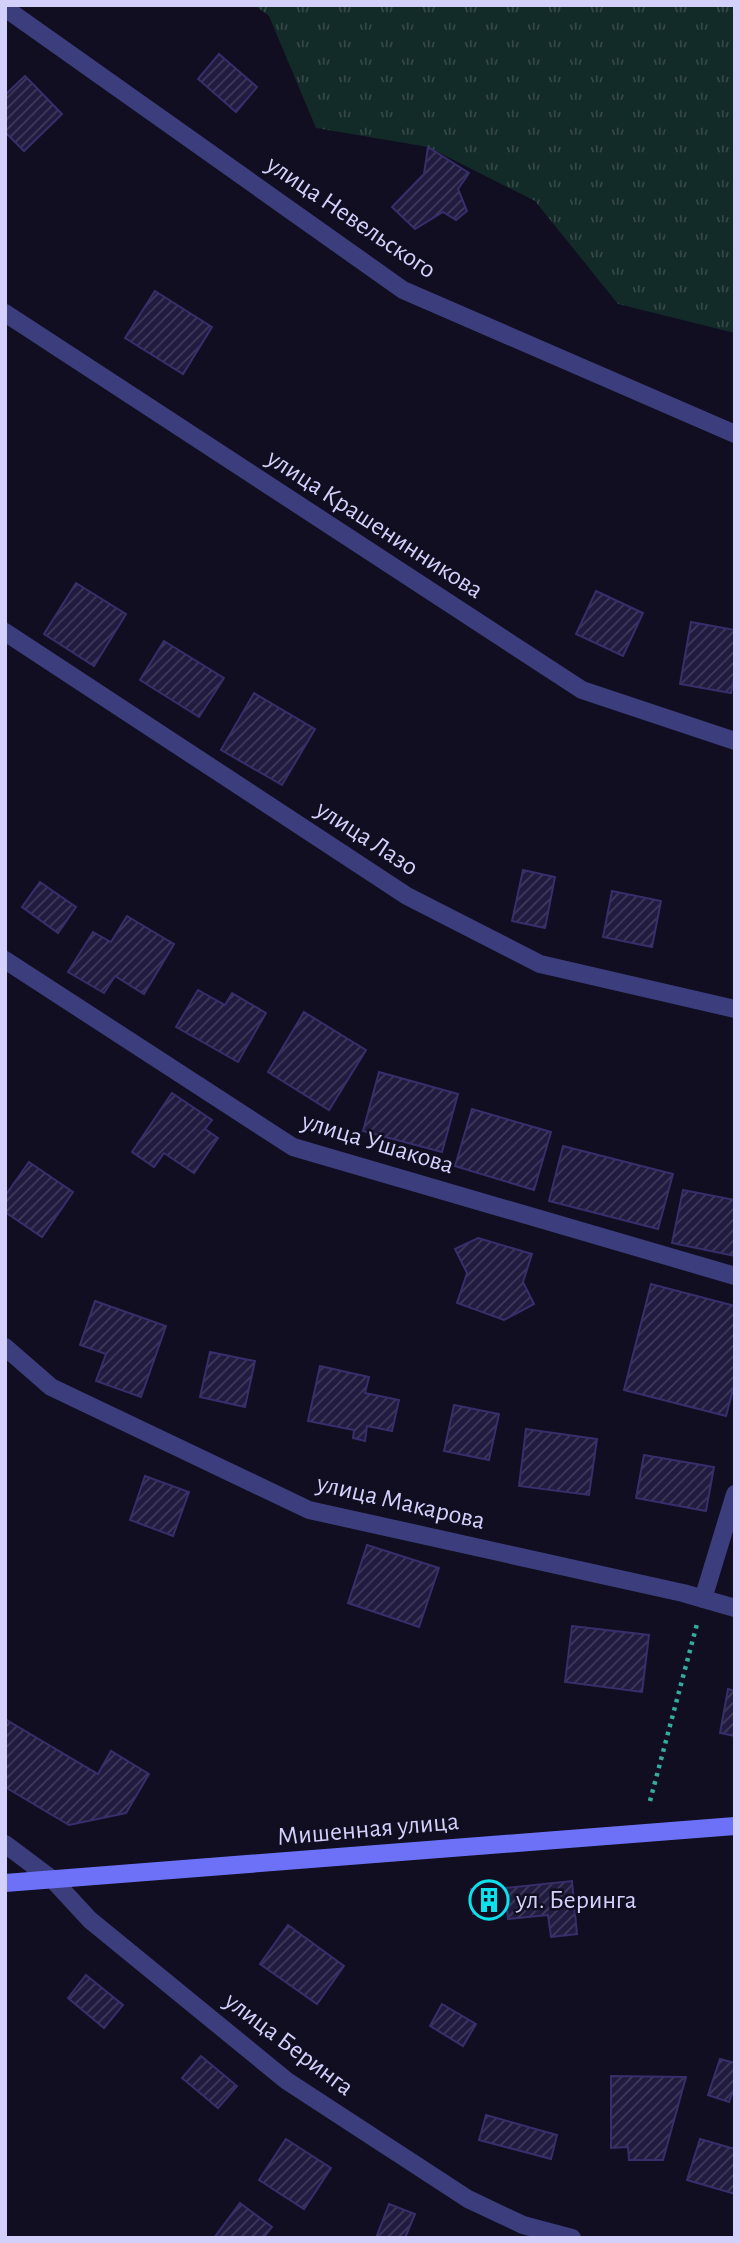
<svg xmlns="http://www.w3.org/2000/svg" width="740" height="2243" font-family="'Alegreya Sans',sans-serif">
<style>
.grass{fill:url(#grass-tufts)}
.building{fill:url(#building-hatch);stroke:#372f6b;stroke-width:2}
.lines{fill:none;stroke-linecap:round;stroke-linejoin:round}
.path{stroke:#35ac9e;stroke-width:4.5;stroke-dasharray:3.5 5;stroke-linecap:butt}
.minor{stroke:#3c3d7d;stroke-width:18}
.secondary{stroke:#6d71f7;stroke-width:18}
.labels{text-anchor:middle;dominant-baseline:central;stroke-width:5;stroke-linejoin:round;paint-order:stroke}
.street-label{font-size:26px;fill:#d3d0fc;stroke:#100e20}
.poi-label{font-size:26px;fill:#d3d0fc;stroke:#100e20;text-anchor:start}
</style>
<defs>
<pattern id="grass-tufts" width="24" height="20" patternUnits="userSpaceOnUse" patternTransform="scale(1.75)"><rect width="24" height="20" fill="#122a28"/><path d="M3 7l-1-3M5 7V3M7 7l1-3M15 17l-1-3M17 17v-4M19 17l1-3" fill="none" stroke="#344848"/></pattern>
<pattern id="building-hatch" width="6" height="6" patternUnits="userSpaceOnUse" patternTransform="scale(1.75)"><rect width="6" height="6" fill="#211b40"/><path d="M-1 1l2-2M0 6l6-6M5 7l2-2" fill="none" stroke="#403b5c"/></pattern>
</defs>
<rect width="100%" height="100%" fill="#100e20"/>
<!-- grass -->
<polygon class="grass" points="254,5 735,5 735,333 618,304 535,201 428,147 316,128 269,16"/>
<!-- building -->
<g class="building">
<polygon points="219,54 257,87 236,112 198,79"/>
<polygon points="25,76 62,114 24,151 5,132 5,95"/>
<polygon points="428,147 469,173 458,189 467,211 456,220 443,212 415,229 392,207 424,174"/>
<polygon points="155,291 212,327 183,374 125,338"/>
<polygon points="76,583 126,614 94,666 44,634"/>
<polygon points="596,591 643,613 623,656 576,634"/>
<polygon points="691,622 735,630 735,673 731,693 680,684"/>
<polygon points="164,641 224,678 199,717 140,680"/>
<polygon points="254,693 315,729 282,785 221,750"/>
<polygon points="523,870 555,877 545,928 512,921"/>
<polygon points="40,882 76,907 58,933 22,907"/>
<polygon points="612,891 661,901 652,947 603,937"/>
<polygon points="127,916 174,944 144,994 115,976 104,993 68,972 93,932 111,942"/>
<polygon points="198,990 225,1005 232,993 266,1013 238,1062 176,1027"/>
<polygon points="304,1012 366,1050 329,1110 268,1072"/>
<polygon points="379,1072 458,1094 442,1152 363,1131"/>
<polygon points="172,1093 212,1120 205,1129 218,1138 194,1173 164,1153 154,1167 132,1152"/>
<polygon points="472,1109 551,1132 534,1190 455,1166"/>
<polygon points="563,1146 673,1174 658,1229 549,1201"/>
<polygon points="29,1162 73,1192 42,1237 5,1212 5,1196"/>
<polygon points="683,1190 735,1200 735,1256 672,1243"/>
<polygon points="478,1238 532,1254 523,1282 534,1304 504,1320 457,1303 467,1273 455,1249"/>
<polygon points="651,1284 735,1306 735,1382 726,1416 624,1390"/>
<polygon points="95,1301 166,1326 141,1397 96,1381 106,1354 80,1345"/>
<polygon points="210,1352 255,1361 245,1407 200,1397"/>
<polygon points="320,1366 369,1377 365,1393 399,1400 392,1431 367,1426 365,1441 353,1438 354,1430 308,1421"/>
<polygon points="454,1405 499,1414 489,1460 444,1451"/>
<polygon points="526,1429 597,1439 589,1495 519,1486"/>
<polygon points="644,1455 714,1467 706,1511 636,1498"/>
<polygon points="145,1476 189,1492 173,1536 130,1520"/>
<polygon points="367,1545 439,1568 419,1627 348,1603"/>
<polygon points="572,1626 649,1635 642,1692 565,1682"/>
<polygon points="728,1689 735,1691 735,1736 720,1733"/>
<polygon points="5,1719 98,1774 111,1751 149,1774 126,1813 69,1825 5,1787"/>
<polygon points="572,1881 577,1934 551,1937 548,1915 508,1919 505,1888"/>
<polygon points="487,1888 505,1888 507,1911 473,1914 471,1889"/>
<polygon points="288,1925 344,1966 317,2004 260,1964"/>
<polygon points="86,1975 123,2005 104,2028 68,1998"/>
<polygon points="442,2004 476,2024 463,2046 430,2026"/>
<polygon points="201,2056 237,2086 218,2108 182,2078"/>
<polygon points="720,2059 735,2063 735,2086 729,2102 708,2095"/>
<polygon points="611,2076 686,2077 663,2160 629,2160 628,2147 611,2148"/>
<polygon points="486,2115 557,2135 551,2159 479,2140"/>
<polygon points="286,2139 331,2168 304,2209 259,2180"/>
<polygon points="700,2139 735,2149 735,2194 687,2180"/>
<polygon points="240,2203 272,2227 263,2238 214,2238"/>
<polygon points="389,2204 415,2214 405,2238 376,2238"/>
</g>
<g class="lines">
<!-- path -->
<polyline class="path" points="650,1801 697,1624"/>
<!-- minor -->
<g class="minor">
<polyline points="5,8 403,290 735,434"/>
<polyline points="5,313 582,690 735,741"/>
<polyline points="5,632 407,896 540,964 735,1009"/>
<polyline points="5,960 293,1147 735,1276"/>
<polyline points="5,1347 51,1387 309,1510 683,1593 735,1608"/>
<polyline points="703,1599 735,1494"/>
<polyline points="5,1844 53,1880 90,1920 287,2081 468,2199 523,2225 572,2238"/>
</g>
<!-- secondary -->
<polyline class="secondary" points="5,1883 735,1826"/>
</g>
<!-- icons -->
<defs>
<g id="building-ring" transform="scale(2.0125)"><circle r="9.5" fill="#100e20" stroke="#0de1eb" stroke-width="1.5"/><path d="M-4-6H4V6H1V3H-1V6H-4ZM-2.5-4.3h1.7v1.8h-1.7ZM.8-4.3h1.7v1.8H.8ZM-2.5-1h1.7V.8h-1.7ZM.8-1h1.7V.8H.8Z" fill="#0de1eb"/></g>
</defs>
<g fill-rule="evenodd">
<use href="#building-ring" x="489" y="1900"/>
</g>
<g class="labels">
<!-- street labels -->
<g class="street-label">
<text transform="translate(351 217) rotate(34)">улица Невельского</text>
<text transform="translate(375 524) rotate(33)">улица Крашенинникова</text>
<text transform="translate(367 838) rotate(33)">улица Лазо</text>
<text transform="translate(378 1143) rotate(17)">улица Ушакова</text>
<text transform="translate(401 1502) rotate(13)">улица Макарова</text>
<text transform="translate(368 1829) rotate(-5)">Мишенная улица</text>
<text transform="translate(289 2044) rotate(37)">улица Беринга</text>
</g>
<!-- poi labels -->
<g class="poi-label">
<text x="516" y="1900">ул. Беринга</text>
</g>
</g>
<!-- border -->
<rect width="740" height="2243" fill="none" stroke="#d3d0fc" stroke-width="14"/>
</svg>
